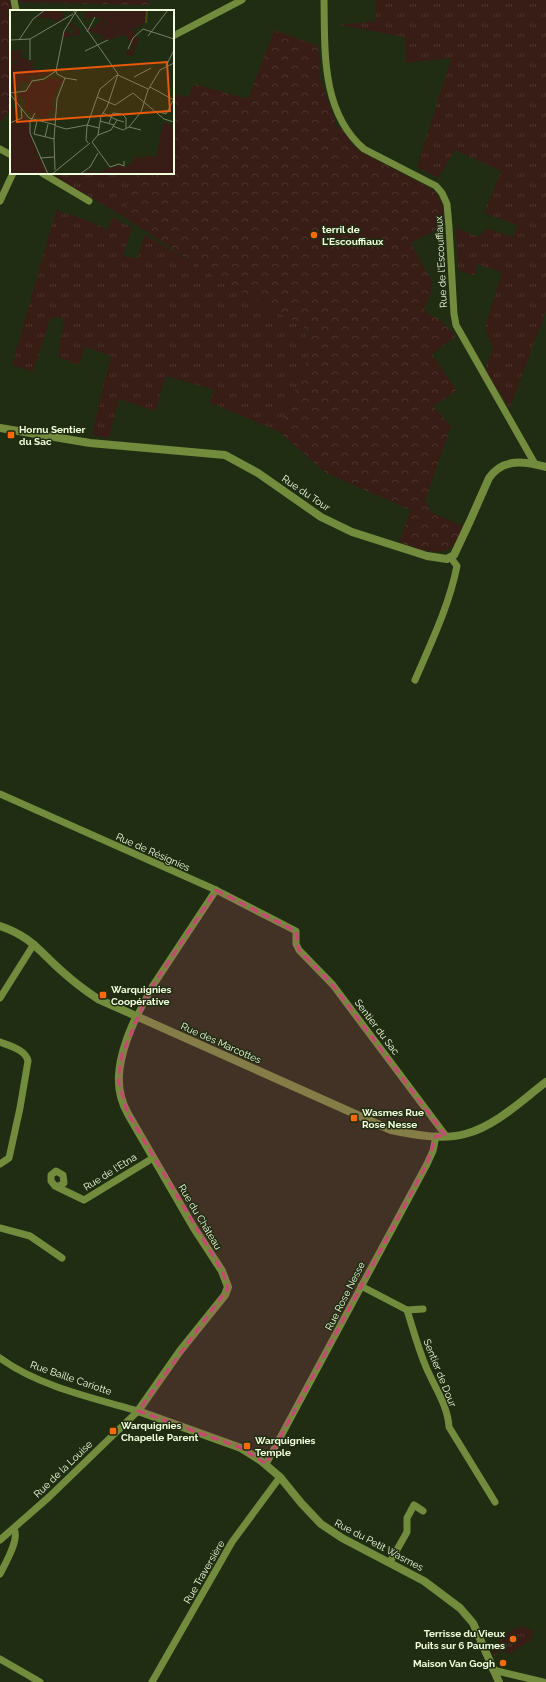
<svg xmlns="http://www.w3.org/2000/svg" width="546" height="1682" font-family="Raleway,sans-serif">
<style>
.grass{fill:url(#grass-tufts)}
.forest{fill:url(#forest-crowns)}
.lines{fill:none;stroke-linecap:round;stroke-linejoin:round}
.minor{stroke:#728b3d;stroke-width:7}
.tertiary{stroke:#728b3d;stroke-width:8}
.marked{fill:#cb4675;fill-opacity:0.2;stroke:#cb4675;stroke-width:3;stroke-dasharray:8 5;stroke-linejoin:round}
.poi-dot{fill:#ff6909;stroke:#202d12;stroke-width:1.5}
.labels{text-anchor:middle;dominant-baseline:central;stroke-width:3;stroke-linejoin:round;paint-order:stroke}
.poi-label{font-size:10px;font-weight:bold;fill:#f1ffdd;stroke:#202d12;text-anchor:start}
.street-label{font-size:10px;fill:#f1ffdd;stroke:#202d12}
.inset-river{fill:none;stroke:#4c470b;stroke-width:2}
.inset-road{fill:none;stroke:#748163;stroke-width:1}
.view{fill:#e8590c;fill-opacity:0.15;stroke:#e8590c;stroke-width:2}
.inset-edge{fill:none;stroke:#f1ffdd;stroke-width:2}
</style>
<defs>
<pattern id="grass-tufts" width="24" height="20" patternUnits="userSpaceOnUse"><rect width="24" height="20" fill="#371d15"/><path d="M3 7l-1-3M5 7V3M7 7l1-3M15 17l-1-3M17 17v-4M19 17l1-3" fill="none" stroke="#4b342b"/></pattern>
<pattern id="forest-crowns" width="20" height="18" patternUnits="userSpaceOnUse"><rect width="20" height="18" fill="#371d15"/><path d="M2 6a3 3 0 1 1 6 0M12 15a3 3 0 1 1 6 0" fill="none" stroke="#4b342b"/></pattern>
</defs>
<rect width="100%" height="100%" fill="#202d12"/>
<!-- grass -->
<g class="grass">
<polygon points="376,0 546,0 546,311 510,408 485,371 493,348 485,327 502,272 477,264 475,276 458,270 456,228 479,237 487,228 513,237 517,225 484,213 501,171 455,150 438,178 417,167 451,58 406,63 405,37 338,25 376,21"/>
<polygon points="59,173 135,173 124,217 56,177"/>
<polygon points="56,210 80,218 107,229 113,217 132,228 123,256 137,258 145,235 304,327 310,353 278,431 209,402 214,390 166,376 155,411 119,399 109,438 92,435 102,391 111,356 85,347 79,365 58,357 64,318 51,317 33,372 12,365"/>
<polygon points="522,1626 534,1631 531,1640 510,1654 499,1650 495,1657 492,1652 504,1635"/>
</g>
<!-- forest -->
<g class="forest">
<polygon points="0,0 12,0 15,11 11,11 11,108 0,123"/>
<polygon points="15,0 149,0 148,5 15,2"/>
<path d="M 274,30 L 318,46 L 321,82 L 337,126 L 344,131 L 353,145 L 363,153 L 430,188 C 445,200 443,209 444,226 L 411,243 L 432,282 L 430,296 L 424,308 L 429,315 L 439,319 L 456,336 L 432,354 L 457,391 L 433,406 L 451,426 L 425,501 L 431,512 L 463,526 C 460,532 458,541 453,546 C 438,559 415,547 399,542 L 411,510 L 326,473 L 278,431 L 310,353 L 304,327 L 213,276 L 124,217 L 135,173 L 173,173 L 173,94 L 188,97 L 194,84 L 248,99 Z"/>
</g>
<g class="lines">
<!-- minor -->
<g class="minor">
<polyline points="14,0 16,11"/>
<path d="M 324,0 C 325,51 321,112 364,149 L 436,186 L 442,193 L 447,204 L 449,227 L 454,314 L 456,325 L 535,464"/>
<polyline points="173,36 242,0"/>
<polyline points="0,149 11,155"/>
<polyline points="42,173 89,201"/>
<polyline points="0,201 13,173"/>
<path d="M 415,680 C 431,643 449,606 457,566 L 451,558"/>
<polyline points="0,794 216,890 296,931 296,944 299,950 333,985 446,1136"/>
<polyline points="0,998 34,944"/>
<polyline points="137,1016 152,987 216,890"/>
<path d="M 0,1042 C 10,1046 26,1050 28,1061 L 20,1108 L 11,1149 L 9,1158 L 0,1164"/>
<polyline points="55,1186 59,1186 64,1183 63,1175 56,1171 51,1175 51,1181 55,1186 84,1200 153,1158"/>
<polyline points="0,1228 30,1236 62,1258"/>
<polyline points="361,1286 407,1310 423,1309"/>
<path d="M 407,1310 C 413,1329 418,1348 426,1367 C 434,1386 448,1406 449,1427 L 495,1502"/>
<path d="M 0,1358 C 38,1386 93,1398 138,1411 L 49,1497 L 0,1540"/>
<polyline points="266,1464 427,1164 433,1151 436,1136"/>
<polyline points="390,1562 407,1532 407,1518 414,1505 423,1511"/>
<path d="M 0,1574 C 5,1564 20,1539 14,1529"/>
<polyline points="0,1659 40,1682"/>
<polyline points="493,1670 543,1682"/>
<polyline points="152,1682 232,1542 280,1477"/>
</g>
<!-- tertiary -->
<g class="tertiary">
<path d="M 0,428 L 90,443 L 225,455 L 258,473 L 321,517 L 352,532 L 427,556 L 447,559 L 454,555 L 470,521 L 489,478 C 503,458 524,461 546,467"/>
<path d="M 0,926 C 31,936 41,953 64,973 C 75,983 86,991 98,999 L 391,1130 C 415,1135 442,1140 465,1134 C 496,1126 522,1100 546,1082"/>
<path d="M 137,1016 C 133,1023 130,1031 127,1039 C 118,1065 114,1089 128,1114 L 194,1228 L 222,1271 L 228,1287 L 225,1295 L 180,1351 L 138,1411 L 241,1448 L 260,1460 L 280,1477 L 302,1504 L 321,1524 L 342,1538 L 424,1581 L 460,1608 L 473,1623 L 499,1682"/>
</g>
</g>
<!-- marked area -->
<path class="marked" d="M 216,890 L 296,931 L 299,950 L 333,985 L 446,1136 L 436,1136 L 427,1164 L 266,1464 L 241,1448 L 138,1411 L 228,1288 L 222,1271 L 127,1112 L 118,1080 L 122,1054 L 149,991 Z"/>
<!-- markers -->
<g class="poi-dot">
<circle cx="314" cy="235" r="4"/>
<rect x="7" y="431" width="8" height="8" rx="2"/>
<rect x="99" y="991" width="8" height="8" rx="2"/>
<rect x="350" y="1114" width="8" height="8" rx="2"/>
<rect x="109" y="1427" width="8" height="8" rx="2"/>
<rect x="243" y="1442" width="8" height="8" rx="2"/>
<circle cx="513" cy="1639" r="4"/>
<circle cx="503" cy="1663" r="4"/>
</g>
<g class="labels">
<!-- poi labels -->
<g class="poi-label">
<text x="322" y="229">terril de<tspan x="322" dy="12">L'Escouffiaux</tspan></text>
<text x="19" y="429">Hornu Sentier<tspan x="19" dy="12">du Sac</tspan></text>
<text x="111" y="989">Warquignies<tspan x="111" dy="12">Coopérative</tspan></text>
<text x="362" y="1112">Wasmes Rue<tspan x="362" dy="12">Rose Nesse</tspan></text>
<text x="121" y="1425">Warquignies<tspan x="121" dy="12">Chapelle Parent</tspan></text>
<text x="255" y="1440">Warquignies<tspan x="255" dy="12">Temple</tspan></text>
<text x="505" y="1633" text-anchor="end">Terrisse du Vieux<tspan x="505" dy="12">Puits sur 6 Paumes</tspan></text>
<text x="495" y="1663" text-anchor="end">Maison Van Gogh</text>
</g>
<!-- street labels -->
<g class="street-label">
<text transform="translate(441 262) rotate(-93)">Rue de l'Escouffiaux</text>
<text transform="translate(306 493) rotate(34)">Rue du Tour</text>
<text transform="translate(153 852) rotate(24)">Rue de Résignies</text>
<text transform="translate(377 1027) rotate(53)">Sentier du Sac</text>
<text transform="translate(221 1043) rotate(24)">Rue des Marcottes</text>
<text transform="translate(110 1172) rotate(-32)">Rue de l'Etna</text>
<text transform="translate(200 1217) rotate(59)">Rue du Château</text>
<text transform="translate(345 1296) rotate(-63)">Rue Rose Nesse</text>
<text transform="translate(440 1373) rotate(68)">Sentier de Dour</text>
<text transform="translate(71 1378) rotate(19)">Rue Baille Cariotte</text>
<text transform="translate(63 1469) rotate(-44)">Rue de la Louise</text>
<text transform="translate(379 1545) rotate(28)">Rue du Petit Wasmes</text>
<text transform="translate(204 1572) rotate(-60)">Rue Traversière</text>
</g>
</g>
<!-- overview -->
<g transform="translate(10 10)">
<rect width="164" height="164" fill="#202d12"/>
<path d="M 35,0 L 52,0 L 53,8 L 46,13 L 47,11 L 38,8 L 27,8 ZM 76,0 L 103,0 L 102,8 L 94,10 L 93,26 L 77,20 L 77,15 L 83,19 L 91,9 L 85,7 L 74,10 ZM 107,0 L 110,0 L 110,6 L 126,17 L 122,20 L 126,21 L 125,26 L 129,29 L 122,47 L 115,43 L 122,38 L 117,26 L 106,26 L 102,23 L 108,7 ZM 60,11 L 70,21 L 69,26 L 63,25 L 58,28 L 53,27 L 54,20 L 62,25 L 64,21 L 65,18 L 57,16 ZM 5,40 L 12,40 L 11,48 L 17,48 L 17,52 L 23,51 L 23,58 L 41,63 L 38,66 L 29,65 L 29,69 L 25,69 L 25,64 L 24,67 L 20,66 L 20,73 L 10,71 L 8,81 L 7,78 L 1,79 L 0,53 L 10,54 L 0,51 L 0,41 ZM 35,82 L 45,84 L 41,94 L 46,101 L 39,100 L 39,105 L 36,105 L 41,109 L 26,106 L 26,100 L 23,106 L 20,104 L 22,99 L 30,99 L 28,97 Z" fill="#371d15"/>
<path d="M 103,0 L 107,0 L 108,8 L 102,21 L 106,28 L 92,31 L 96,9 L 102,8 ZM 110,0 L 136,0 L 135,12 L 129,17 L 118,18 L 110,6 ZM 52,67 L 54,72 L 51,72 L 45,84 L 35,82 L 26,99 L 22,99 L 20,103 L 15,99 L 15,89 L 8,87 L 10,83 L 17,81 L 22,71 L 27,73 L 40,68 L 50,70 ZM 0,98 L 7,99 L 8,111 L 13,107 L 20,112 L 19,123 L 28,143 L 25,145 L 29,146 L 38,164 L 0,164 ZM 153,113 L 164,115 L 164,164 L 80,164 L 78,160 L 88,163 L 99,157 L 101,159 L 109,154 L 114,157 L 121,154 L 126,146 L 134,148 L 138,145 L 146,148 Z" fill="#371d15"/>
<path class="inset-river" d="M 136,13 L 137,0"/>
<path class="inset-road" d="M 63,0 L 108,64 L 97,97 L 91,106 L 88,125 L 82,132M 77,22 L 85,7M 138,26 L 158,0M 0,30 L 20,29 L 63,4M 9,30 L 23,9 L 35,0M 118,39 L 123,28 L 133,19 L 164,29M 75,41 L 98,30M 20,50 L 20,29M 156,56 L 164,40M 108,65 L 138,79M 124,67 L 141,58M 55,68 L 67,70M 140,77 L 164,90M 0,83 L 16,81 L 22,71 L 34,69 L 46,61M 0,84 L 19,108 L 46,115M 87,87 L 105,95 L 123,83 L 154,109 L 164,112M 146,101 L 156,104 L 164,89M 25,103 L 20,112 L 20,123 L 38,164M 93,103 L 107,110M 27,111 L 24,124 L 44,129M 90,111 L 104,115M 0,113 L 12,108 L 11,99M 99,113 L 103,103 L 112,104 L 116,108 L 116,119M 46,116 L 56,119 L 77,115 L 89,118M 103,116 L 113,120 L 119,117 L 131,102 L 138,80 L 150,60 L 164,53M 119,117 L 131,120M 88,125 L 101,120 L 107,110 L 114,112M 35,127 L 38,114M 82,132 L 100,157 L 109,154 L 114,156 L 114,151M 78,133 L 76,130 L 77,116 L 90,79 L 107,65M 30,148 L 44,147M 45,160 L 44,129 L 47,89 L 55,68 L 47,64 L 46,61 L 54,21 L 67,0M 42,164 L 80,133M 70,164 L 80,157 L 88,143"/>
<path class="view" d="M 157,52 L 160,101 L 7,112 L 4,63 Z"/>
<rect width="164" height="164" class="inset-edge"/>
</g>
</svg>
